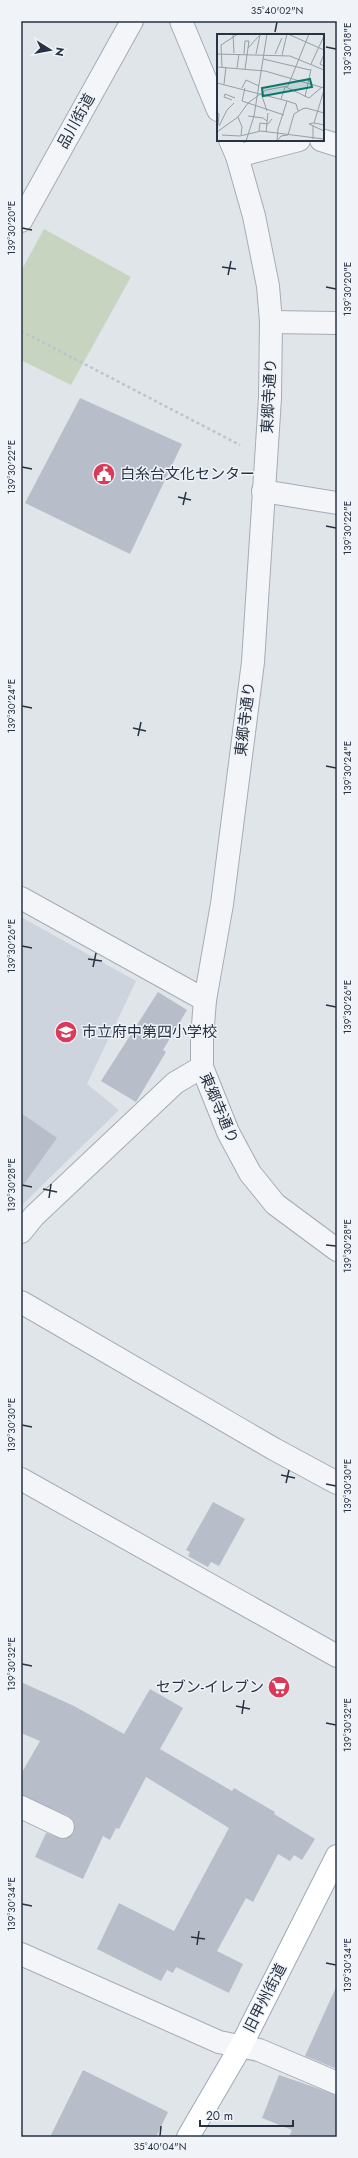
<svg xmlns="http://www.w3.org/2000/svg" width="358" height="2158" font-family="Jost,'Noto Sans JP',sans-serif">
<style>
.built{fill:#ced4dd}
.green{fill:#c7d5c0}
.building{fill:#b7bec9}
.lines{fill:none;stroke-linecap:round;stroke-linejoin:round}
.minor-casing{stroke:#a5acb5;stroke-width:24}
.major-casing{stroke:#9ea9b7;stroke-width:24}
.path{stroke:#bec3c9;stroke-width:2.5;stroke-dasharray:3 3;stroke-linecap:butt}
.minor{stroke:#f3f5f8;stroke-width:22}
.major{stroke:#fff;stroke-width:22}
.ticks{fill:none;stroke:#273344;stroke-width:1.5}
.labels{text-anchor:middle;dominant-baseline:central;stroke-width:3;stroke-linejoin:round;paint-order:stroke}
.street-label{font-size:15px;fill:#273344;stroke:#f0f3f8}
.poi-label{font-size:15px;fill:#273344;stroke:#f0f3f8;text-anchor:start}
.inset-road{fill:none;stroke:#969ea8;stroke-width:1}
.view{fill:#0f766e;fill-opacity:0.15;stroke:#0f766e;stroke-width:2}
.inset-edge{fill:none;stroke:#273344;stroke-width:2}
.neatline{fill:none;stroke:#273344;stroke-width:1.5}
.ticks-label{font-size:10px;text-anchor:middle;fill:#273344}
</style>
<rect width="100%" height="100%" fill="#e0e5ea"/>
<!-- built -->
<polygon class="built" points="21,917 136,981 87,1084 119,1110 21,1206"/>
<!-- green -->
<polygon class="green" points="44,229 131,277 71,385 21,360 21,271"/>
<!-- building -->
<g class="building">
<polygon points="80,398 182,444 130,554 25,503"/>
<polygon points="158,992 187,1010 163,1050 166,1052 136,1102 101,1081"/>
<polygon points="21,1113 57,1138 21,1188"/>
<polygon points="213,1502 245,1519 219,1566 211,1562 208,1567 188,1556 190,1552 186,1550"/>
<polygon points="21,1682 74,1706 124,1734 150,1689 183,1708 160,1749 232,1791 234,1788 275,1812 274,1814 315,1839 302,1860 294,1855 290,1861 278,1854 253,1902 246,1898 217,1951 243,1964 229,1993 176,1967 173,1973 167,1970 161,1981 97,1949 119,1903 174,1931 229,1828 146,1777 119,1829 116,1828 110,1840 103,1836 83,1879 35,1857 46,1833 64,1839 74,1833 75,1826 73,1820 68,1816 21,1795 21,1774 40,1741 21,1733"/>
<polygon points="337,1985 337,2069 305,2056"/>
<polygon points="83,2070 168,2112 156,2137 50,2137"/>
<polygon points="279,2075 337,2095 337,2137 289,2137 292,2130 262,2118"/>
</g>
<g class="lines">
<!-- minor casing -->
<g class="minor-casing">
<g id="minor">
<polyline points="181,21 218,110"/>
<polyline points="230,140 237,156 254,216 268,286 271,322 270,398 253,662 222,904 205,1000 202,1038 202,1067 228,1132 250,1173 275,1204 337,1250"/>
<polyline points="321,140 337,145"/>
<polyline points="237,156 299,140"/>
<polyline points="21,221 132,21"/>
<polyline points="271,322 337,323"/>
<polyline points="263,491 337,503"/>
<polyline points="21,898 205,1000"/>
<polyline points="21,1232 34,1216 175,1083 202,1067"/>
<polyline points="21,1302 274,1449 337,1483"/>
<polyline points="21,1479 337,1656"/>
<polyline points="21,1807 63,1827"/>
<polyline points="21,1954 219,2042 259,2050 337,2083"/>
</g>
</g>
<!-- major casing -->
<g class="major-casing">
<polyline id="major" points="188,2137 241,2046 337,1856"/>
</g>
<!-- path -->
<polyline class="path" points="21,331 240,445"/>
<!-- minor -->
<use href="#minor" class="minor"/>
<!-- major -->
<use href="#major" class="major"/>
</g>
<!-- ticks -->
<path class="ticks" d="M 275,32 L 277,22M 326,47 L 336,49M 22,228 L 32,230M 222,267 L 236,269M 228,275 L 231,261M 326,287 L 336,289M 22,467 L 32,469M 178,497 L 191,500M 183,505 L 186,492M 326,526 L 336,528M 22,706 L 32,708M 133,728 L 146,731M 138,736 L 141,722M 326,766 L 336,768M 22,946 L 32,948M 88,959 L 102,961M 93,967 L 96,953M 326,1005 L 336,1007M 22,1185 L 32,1187M 43,1189 L 57,1192M 49,1198 L 51,1184M 326,1245 L 336,1246M 22,1425 L 32,1427M 281,1475 L 295,1478M 286,1483 L 289,1470M 326,1484 L 336,1486M 22,1664 L 32,1666M 236,1706 L 250,1709M 242,1714 L 244,1700M 326,1723 L 336,1725M 22,1904 L 32,1906M 191,1937 L 205,1939M 197,1945 L 199,1931M 326,1963 L 336,1965M 160,2136 L 161,2126"/>
<!-- icons -->
<defs>
<g id="civic-disc" transform="scale(1.15)"><circle r="9.5" fill="#da3a59" stroke="#f0f3f8"/><path d="M-.6-6.5H3V-4.5H.6V-3L4-1V1h2V6H-6V1h2V-1L-.6-3ZM-1.2 2.5V6h2.4V2.5Z" fill="#fff"/></g>
<g id="school-disc" transform="scale(1.15)"><circle r="9.5" fill="#da3a59" stroke="#f0f3f8"/><path d="M0-5L7-2L0 1L-7-2ZM-4 1L0 2.5L4 1V4Q0 6-4 4Z" fill="#fff"/></g>
<g id="supermarket-disc" transform="scale(1.15)"><circle r="9.5" fill="#da3a59" stroke="#f0f3f8"/><path d="M-6-5.5h2.5l.6 2H6L4.5 2H-2.5L-4.4-4H-6ZM-1.5 3.2a1.3 1.3 0 1 0 .1 0ZM3 3.2a1.3 1.3 0 1 0 .1 0Z" fill="#fff"/></g>
</defs>
<g fill-rule="evenodd">
<use href="#civic-disc" x="104" y="474"/>
<use href="#school-disc" x="66" y="1032"/>
<use href="#supermarket-disc" x="279" y="1687"/>
</g>
<g class="labels">
<!-- street labels -->
<g class="street-label">
<text transform="translate(76 121) rotate(-61)">品川街道</text>
<text transform="translate(269 396) rotate(-87)">東郷寺通り</text>
<text transform="translate(245 719) rotate(-83)">東郷寺通り</text>
<text transform="translate(219 1108) rotate(67)">東郷寺通り</text>
<text transform="translate(265 1998) rotate(-63)">旧甲州街道</text>
</g>
<!-- poi labels -->
<g class="poi-label">
<text x="120" y="474">白糸台文化センター</text>
<text x="82" y="1032">市立府中第四小学校</text>
<text x="264" y="1687" text-anchor="end">セブン-イレブン</text>
</g>
</g>
<!-- overview -->
<g transform="translate(217 34)">
<rect width="107" height="107" fill="#e0e5ea"/>
<path class="inset-road" d="M 16,0 L 17,19M 71,0 L 107,16M 31,14 L 42,2M 0,20 L 73,22 L 107,36M 27,20 L 28,7 L 32,7 L 28,35M 39,20 L 43,1M 58,20 L 65,4M 107,20 L 103,30 L 107,32M 65,21 L 70,0M 46,25 L 93,36M 94,30 L 107,2M 0,33 L 48,37 L 107,54M 5,33 L 4,11 L 21,0M 20,34 L 22,20M 0,49 L 70,67 L 79,70 L 81,77M 7,50 L 9,33M 69,53 L 92,64 L 105,53M 25,54 L 29,46 L 42,52M 28,54 L 25,67 L 67,81M 107,56 L 97,89 L 107,91M 44,59 L 50,77M 88,63 L 94,35M 64,65 L 68,53M 15,66 L 7,63 L 8,60 L 18,64M 0,78 L 2,80 L 1,91M 31,82 L 46,84 L 50,87M 21,83 L 25,93 L 24,101M 97,89 L 92,90 L 107,97M 2,92 L 10,76 L 17,69M 42,97 L 43,89 L 51,90 L 55,85M 0,98 L 21,83 L 31,69 L 49,56 L 71,52 L 92,0M 49,98 L 51,79M 5,101 L 23,102 L 44,97 L 107,105M 96,105 L 96,91M 29,107 L 37,82 L 50,0M 60,107 L 64,102 L 71,101 L 77,80 L 85,75 L 89,74 L 107,79M 60,107 L 61,95 L 70,67"/>
<path class="view" d="M 93,45 L 95,53 L 46,62 L 45,54 Z"/>
<rect width="107" height="107" class="inset-edge"/>
</g>
<!-- border -->
<rect width="358" height="2158" fill="none" stroke="#f0f3f8" stroke-width="44"/>
<!-- north arrow -->
<g transform="translate(50 50) rotate(101)" stroke="#f0f3f8" stroke-width="3" paint-order="stroke">
<path d="M0-3L7 15L0 10L-7 15Z" fill="#273344"/>
<text y="-6" font-size="11" font-weight="bold" text-anchor="middle" fill="#273344">N</text>
</g>
<!-- scale -->
<path d="M200 2120v6h93v-6" fill="none" stroke="#273344" stroke-width="2"/>
<text x="206" y="2120" font-size="12" fill="#273344" stroke="#f0f3f8" stroke-width="3" paint-order="stroke">20 m</text>
<rect x="22" y="22" width="314" height="2114" class="neatline"/>
<g class="ticks-label">
<text x="277" y="14">35°40'02"N</text>
<text transform="translate(347 49) rotate(-90)" y="4">139°30'18"E</text>
<text transform="translate(11 228) rotate(-90)" y="4">139°30'20"E</text>
<text transform="translate(347 289) rotate(-90)" y="4">139°30'20"E</text>
<text transform="translate(11 467) rotate(-90)" y="4">139°30'22"E</text>
<text transform="translate(347 528) rotate(-90)" y="4">139°30'22"E</text>
<text transform="translate(11 706) rotate(-90)" y="4">139°30'24"E</text>
<text transform="translate(347 768) rotate(-90)" y="4">139°30'24"E</text>
<text transform="translate(11 946) rotate(-90)" y="4">139°30'26"E</text>
<text transform="translate(347 1007) rotate(-90)" y="4">139°30'26"E</text>
<text transform="translate(11 1185) rotate(-90)" y="4">139°30'28"E</text>
<text transform="translate(347 1246) rotate(-90)" y="4">139°30'28"E</text>
<text transform="translate(11 1425) rotate(-90)" y="4">139°30'30"E</text>
<text transform="translate(347 1486) rotate(-90)" y="4">139°30'30"E</text>
<text transform="translate(11 1664) rotate(-90)" y="4">139°30'32"E</text>
<text transform="translate(347 1725) rotate(-90)" y="4">139°30'32"E</text>
<text transform="translate(11 1904) rotate(-90)" y="4">139°30'34"E</text>
<text transform="translate(347 1965) rotate(-90)" y="4">139°30'34"E</text>
<text x="160" y="2150">35°40'04"N</text>
</g>
</svg>
